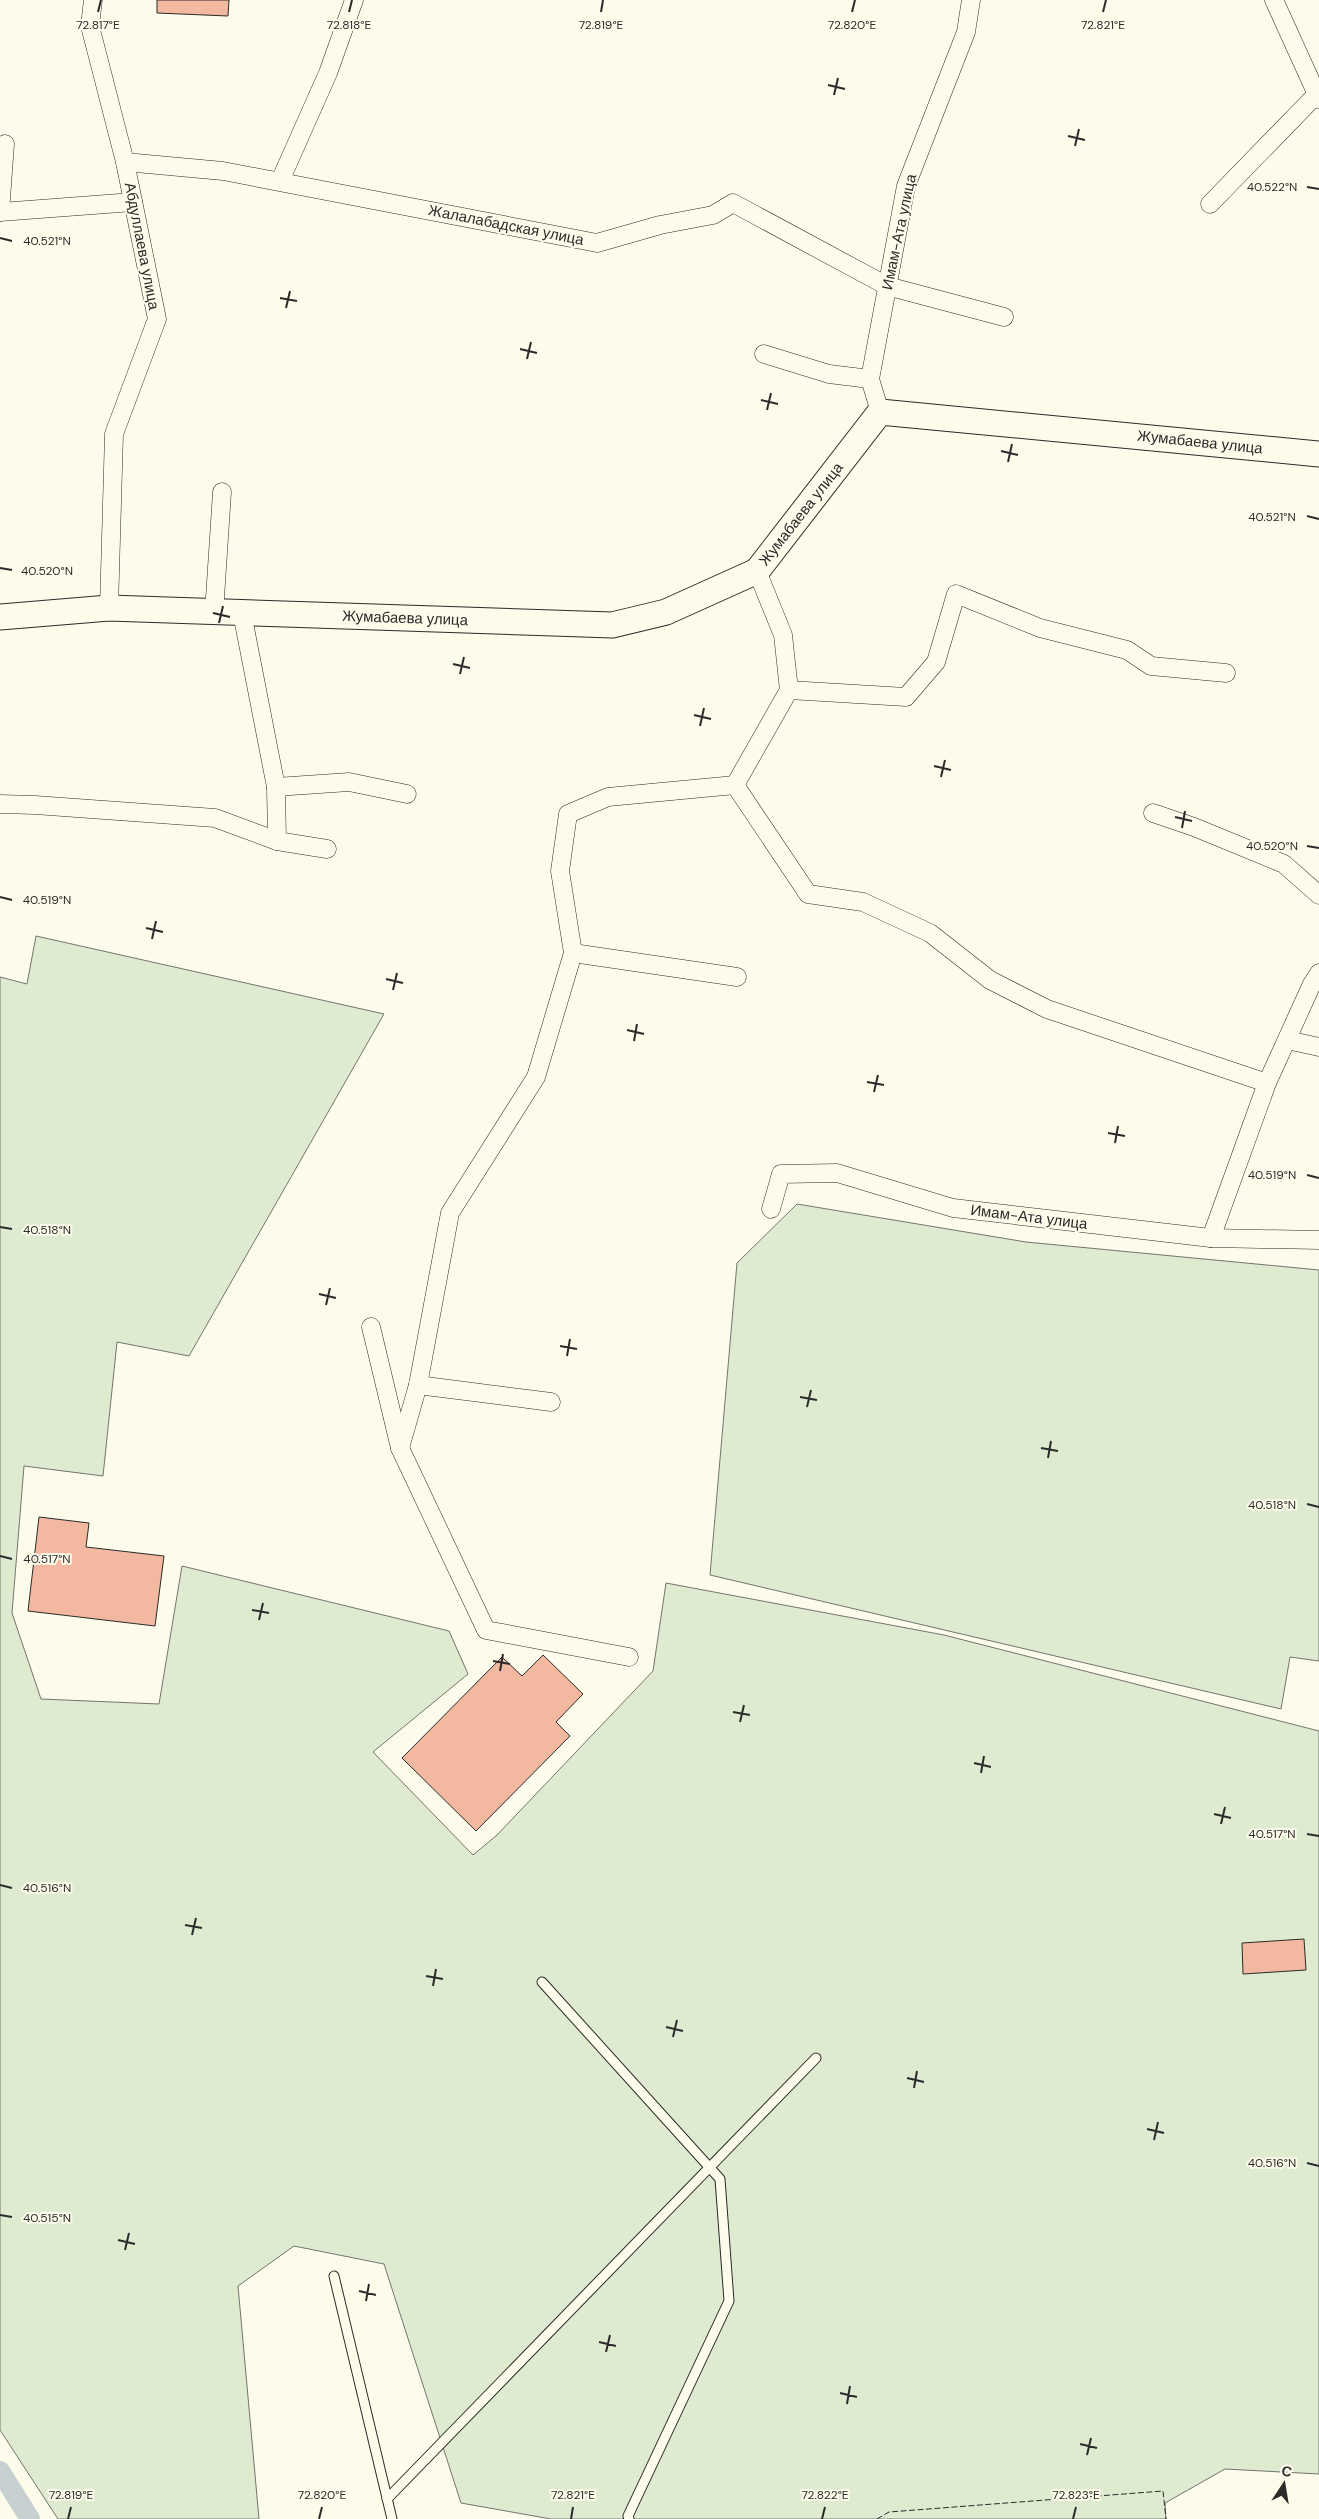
<svg xmlns="http://www.w3.org/2000/svg" width="1319" height="2519" font-family="'DM Sans',sans-serif">
<style>
.green{fill:#deebd1;stroke:#74746e}
.lines{fill:none;stroke-linecap:round;stroke-linejoin:round}
.canal{stroke:#c7d0d0;stroke-width:20}
.building{fill:#f2b8a0;stroke:#2b2b2b}
.lane-casing{stroke:#2b2b2b;stroke-width:11}
.street-casing{stroke:#2b2b2b;stroke-width:19}
.secondary-casing{stroke:#2b2b2b;stroke-width:27}
.lane{stroke:#fdfbea;stroke-width:9}
.street{stroke:#fdfbea;stroke-width:18}
.secondary{stroke:#fdfbea;stroke-width:25}
.fence{stroke:#2b2b2b;stroke-width:1;stroke-dasharray:6 2.5;stroke-linecap:butt}
.ticks{fill:none;stroke:#2b2b2b;stroke-width:2}
.labels{text-anchor:middle;dominant-baseline:central;stroke-width:4;stroke-linejoin:round;paint-order:stroke}
.street-label{font-size:15px;fill:#2b2b2b;stroke:#fdfbea}
.ticks-label{font-size:12px;text-anchor:middle;fill:#2b2b2b;stroke:#fdfbea;stroke-width:4;stroke-linejoin:round;paint-order:stroke}
</style>
<rect width="100%" height="100%" fill="#fdfbea"/>
<!-- green -->
<g class="green">
<polygon points="36,936 384,1014 189,1356 117,1342 103,1476 24,1466 12,1613 41,1699 159,1704 182,1566 449,1631 468,1674 373,1752 473,1855 497,1835 653,1671 666,1583 944,1635 1319,1731 1319,2474 1225,2469 1165,2503 1166,2519 551,2519 461,2503 384,2264 294,2246 238,2286 259,2519 58,2519 0,2430 0,977 27,984"/>
<polygon points="797,1204 1026,1242 1319,1270 1319,1661 1290,1657 1281,1709 710,1575 737,1263"/>
</g>
<g class="lines">
<!-- canal -->
<polyline class="canal" points="0,2471 30,2519"/>
</g>
<!-- building -->
<g class="building">
<polygon points="157,0 229,0 228,16 157,13"/>
<polygon points="39,1517 89,1523 86,1547 164,1556 155,1626 28,1611"/>
<polygon points="543,1655 583,1694 556,1722 570,1736 476,1831 402,1758 502,1657 522,1676"/>
<polygon points="1304,1939 1306,1970 1243,1974 1242,1943"/>
</g>
<g class="lines">
<!-- lane casing -->
<g class="lane-casing">
<g id="lane">
<polyline points="542,1982 720,2179 729,2301 628,2516 629,2519"/>
<polyline points="334,2276 392,2519"/>
<polyline points="387,2499 816,2058"/>
</g>
</g>
<!-- street casing -->
<g class="street-casing">
<g id="street">
<polyline points="93,0 90,26 125,162 157,319 114,434 109,608"/>
<polyline points="1274,0 1319,99"/>
<polyline points="125,162 223,171 597,243 660,225 713,215 733,203 887,286 1004,317"/>
<polyline points="280,181 328,73 354,0"/>
<polyline points="1210,204 1316,95"/>
<polyline points="0,212 133,202"/>
<polyline points="0,212 5,144"/>
<polyline points="764,354 829,374 870,379"/>
<polyline points="880,412 870,379 906,186 966,32 971,0"/>
<polyline points="214,613 222,492"/>
<polyline points="242,613 276,787 277,841"/>
<polyline points="789,690 906,697 936,662 956,594 1040,628 1127,650 1151,666 1226,673"/>
<polyline points="735,785 808,894 863,902 930,933 990,980 1047,1009 1267,1083"/>
<polyline points="276,787 349,782 407,794"/>
<polyline points="0,804 35,805 215,818 277,841 327,849"/>
<polyline points="1153,813 1194,827 1284,864 1319,895"/>
<polyline points="573,953 737,977"/>
<polyline points="1287,1040 1319,1047"/>
<polyline points="771,1209 781,1174 837,1173 953,1208 1211,1238 1319,1240"/>
<polyline points="1211,1238 1267,1083 1312,984 1319,973"/>
<polyline points="371,1327 400,1448 486,1630 629,1657"/>
<polyline points="418,1385 551,1402"/>
<polyline points="400,1448 418,1385 450,1213 536,1077 573,953 560,871 568,814 608,797 735,785 789,690 783,635 757,571"/>
</g>
</g>
<!-- secondary casing -->
<g class="secondary-casing">
<polyline id="secondary" points="0,617 109,608 612,625 666,612 757,571 880,412 1319,454"/>
</g>
<!-- lane -->
<use href="#lane" class="lane"/>
<!-- street -->
<use href="#street" class="street"/>
<!-- secondary -->
<use href="#secondary" class="secondary"/>
<!-- fence -->
<polyline class="fence" points="877,2519 889,2512 1163,2491 1166,2519"/>
</g>
<!-- ticks -->
<path class="ticks" d="M 98,12 L 101,0M 349,12 L 352,0M 601,12 L 603,0M 852,12 L 855,0M 1103,12 L 1106,0M 828,85 L 845,89M 834,95 L 838,78M 1068,136 L 1085,140M 1075,146 L 1079,129M 1307,187 L 1319,189M 0,238 L 12,241M 280,298 L 297,301M 286,308 L 290,291M 520,349 L 537,353M 527,359 L 531,342M 761,400 L 778,404M 767,410 L 771,393M 1001,451 L 1018,455M 1008,462 L 1012,444M 1307,516 L 1319,519M 0,568 L 12,570M 213,613 L 230,617M 219,623 L 223,606M 453,664 L 470,668M 460,674 L 464,657M 694,715 L 711,719M 700,726 L 704,708M 934,766 L 951,770M 941,777 L 945,760M 1175,817 L 1192,821M 1182,828 L 1185,811M 1307,846 L 1319,848M 0,897 L 12,900M 146,928 L 163,932M 152,939 L 156,921M 386,979 L 403,983M 393,990 L 397,973M 627,1030 L 644,1034M 634,1041 L 637,1024M 867,1082 L 884,1085M 874,1092 L 878,1075M 1108,1133 L 1125,1136M 1115,1143 L 1118,1126M 1307,1175 L 1319,1178M 0,1227 L 12,1229M 319,1294 L 336,1298M 326,1305 L 330,1288M 560,1346 L 577,1349M 567,1356 L 570,1339M 800,1397 L 817,1400M 807,1407 L 811,1390M 1041,1448 L 1058,1451M 1048,1458 L 1051,1441M 1307,1504 L 1319,1507M 0,1556 L 12,1559M 252,1610 L 269,1613M 259,1620 L 263,1603M 493,1661 L 510,1664M 500,1671 L 503,1654M 733,1712 L 750,1715M 740,1722 L 744,1705M 974,1763 L 991,1767M 981,1773 L 984,1756M 1214,1814 L 1231,1818M 1221,1824 L 1225,1807M 1307,1834 L 1319,1836M 0,1885 L 12,1888M 185,1925 L 202,1928M 192,1935 L 196,1918M 426,1976 L 443,1979M 433,1986 L 436,1969M 666,2027 L 683,2031M 673,2037 L 677,2020M 907,2078 L 924,2082M 914,2088 L 917,2071M 1147,2129 L 1164,2133M 1154,2140 L 1158,2122M 1307,2163 L 1319,2166M 0,2215 L 12,2217M 118,2240 L 135,2244M 125,2250 L 129,2233M 359,2291 L 376,2295M 366,2301 L 369,2284M 599,2342 L 616,2346M 606,2352 L 610,2335M 840,2393 L 857,2397M 847,2404 L 850,2386M 1080,2444 L 1097,2448M 1087,2455 L 1091,2438M 68,2519 L 71,2507M 319,2519 L 322,2507M 571,2519 L 573,2507M 822,2519 L 825,2507M 1073,2519 L 1076,2507"/>
<g class="labels">
<!-- street labels -->
<g class="street-label">
<text transform="translate(506 225) rotate(11)">Жалалабадская улица</text>
<text transform="translate(899 232) rotate(-78)">Имам-Ата улица</text>
<text transform="translate(142 246) rotate(79)">Абдуллаева улица</text>
<text transform="translate(1200 442) rotate(6)">Жумабаева улица</text>
<text transform="translate(801 514) rotate(-52)">Жумабаева улица</text>
<text transform="translate(405 618) rotate(2)">Жумабаева улица</text>
<text transform="translate(1029 1217) rotate(7)">Имам-Ата улица</text>
</g>
</g>
<g class="ticks-label">
<text x="98" y="29">72.817°E</text>
<text x="349" y="29">72.818°E</text>
<text x="601" y="29">72.819°E</text>
<text x="852" y="29">72.820°E</text>
<text x="1103" y="29">72.821°E</text>
<text x="1272" y="191">40.522°N</text>
<text x="47" y="245">40.521°N</text>
<text x="1272" y="521">40.521°N</text>
<text x="47" y="575">40.520°N</text>
<text x="1272" y="850">40.520°N</text>
<text x="47" y="904">40.519°N</text>
<text x="1272" y="1179">40.519°N</text>
<text x="47" y="1234">40.518°N</text>
<text x="1272" y="1509">40.518°N</text>
<text x="47" y="1563">40.517°N</text>
<text x="1272" y="1838">40.517°N</text>
<text x="47" y="1892">40.516°N</text>
<text x="1272" y="2167">40.516°N</text>
<text x="47" y="2222">40.515°N</text>
<text x="71" y="2499">72.819°E</text>
<text x="322" y="2499">72.820°E</text>
<text x="573" y="2499">72.821°E</text>
<text x="825" y="2499">72.822°E</text>
<text x="1076" y="2499">72.823°E</text>
</g>
<!-- north arrow -->
<g transform="translate(1284 2484) rotate(12)" stroke="#fdfbea" stroke-width="4" paint-order="stroke">
<path d="M0-4L9 19L0 12L-9 19Z" fill="#2b2b2b"/>
<text y="-8" font-size="14" font-weight="bold" text-anchor="middle" fill="#2b2b2b">С</text>
</g>
</svg>
